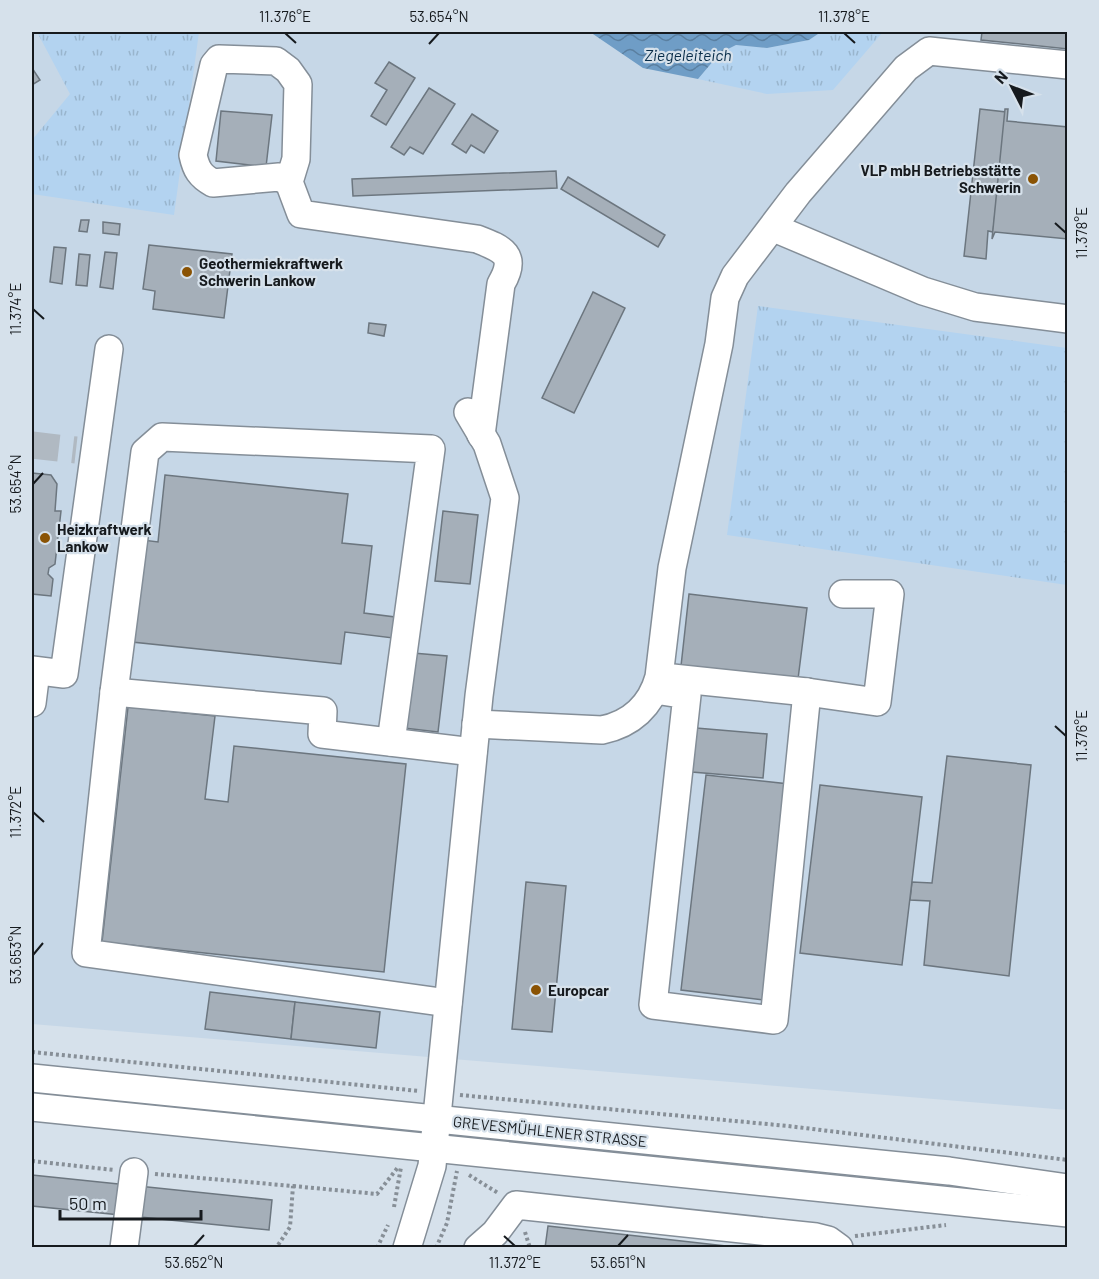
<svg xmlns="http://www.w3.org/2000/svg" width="1099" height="1279" font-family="Barlow,sans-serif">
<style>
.built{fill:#c6d7e7}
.grass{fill:url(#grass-tufts)}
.water{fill:url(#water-waves)}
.building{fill:#a5afb9;stroke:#6c767f;stroke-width:1.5}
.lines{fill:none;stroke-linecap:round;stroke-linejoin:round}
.minor-tunnel{stroke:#b0b9c2;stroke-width:27;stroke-dasharray:27 14;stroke-linecap:butt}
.minor-casing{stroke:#848e98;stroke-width:30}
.path{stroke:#878f97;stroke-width:4;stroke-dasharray:3 3;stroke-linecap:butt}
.minor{stroke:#fff;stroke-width:27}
.ticks{fill:none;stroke:#161a1e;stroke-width:2}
.poi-dot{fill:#8a5304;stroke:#d6e1eb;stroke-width:2}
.labels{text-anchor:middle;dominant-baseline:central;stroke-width:4.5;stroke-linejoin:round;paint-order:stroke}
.poi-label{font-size:15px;font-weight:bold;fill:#161a1e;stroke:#d6e1eb;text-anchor:start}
.street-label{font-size:15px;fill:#161a1e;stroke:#d6e1eb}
.water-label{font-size:16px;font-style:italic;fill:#072c48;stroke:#d6e1eb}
.neatline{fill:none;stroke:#161a1e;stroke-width:2}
.ticks-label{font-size:15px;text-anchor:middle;fill:#161a1e}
</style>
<defs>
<pattern id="grass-tufts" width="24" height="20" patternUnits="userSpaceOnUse" patternTransform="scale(1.5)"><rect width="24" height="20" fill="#b3d3f0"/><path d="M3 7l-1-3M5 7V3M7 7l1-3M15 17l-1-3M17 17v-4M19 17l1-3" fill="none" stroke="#99b5cd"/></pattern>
<pattern id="water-waves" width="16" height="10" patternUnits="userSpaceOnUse" patternTransform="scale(1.5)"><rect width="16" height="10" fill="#6f9dc6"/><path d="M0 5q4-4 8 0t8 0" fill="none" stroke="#5a7fa0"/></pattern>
</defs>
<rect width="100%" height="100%" fill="#d6e1eb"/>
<!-- built -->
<polygon class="built" points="32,32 1067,32 1067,1110 32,1024"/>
<!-- grass -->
<g class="grass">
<polygon points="37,32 199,32 174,215 32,194 32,140 70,94"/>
<polygon points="821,32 883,32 833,90 767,94 698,79 720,53 736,45 767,48 809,40"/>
<polygon points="758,306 1067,348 1067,585 727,535"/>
</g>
<!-- water -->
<polygon class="water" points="590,32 821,32 809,40 767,48 736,45 720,53 698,79 643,68"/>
<!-- building -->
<g class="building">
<polygon points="982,32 1068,32 1068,49 981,40"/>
<polygon points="389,62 415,78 386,125 371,116 387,90 375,83"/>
<polygon points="32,68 40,80 32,85"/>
<polygon points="429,88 455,104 423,154 410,147 404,155 391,147"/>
<polygon points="980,109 1006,112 993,232 988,231 986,259 964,256"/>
<polygon points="1005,109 1008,109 1007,121 1068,127 1068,239 995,232 992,239"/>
<polygon points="221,111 272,115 266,167 216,161"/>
<polygon points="472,114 498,131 484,153 471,145 466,153 452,144"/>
<polygon points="556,171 557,188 353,196 352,179"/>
<polygon points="568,177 665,235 658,247 561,189"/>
<polygon points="81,220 89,220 87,232 79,231"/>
<polygon points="103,222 120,224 119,235 103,233"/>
<polygon points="149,245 232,254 224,318 153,309 155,291 143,289"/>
<polygon points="54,247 66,248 62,284 50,282"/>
<polygon points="105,252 117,253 113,289 100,287"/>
<polygon points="79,254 90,255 87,286 76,285"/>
<polygon points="593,292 625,308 574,413 542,398"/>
<polygon points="369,323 386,325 384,336 368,333"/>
<polygon points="32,473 51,475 57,484 55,511 61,511 55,564 49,568 48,574 53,579 51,596 32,594"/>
<polygon points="165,475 348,494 342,543 372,546 364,613 395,617 393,638 345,632 341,664 132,642 143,540 158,542"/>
<polygon points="443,511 478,515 470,584 435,581"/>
<polygon points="689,594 807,608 798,679 681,666"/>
<polygon points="413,653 447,656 438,732 404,728"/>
<polygon points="128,707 215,716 205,799 228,802 234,746 406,764 384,972 102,942"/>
<polygon points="696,728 767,734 763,778 692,772"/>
<polygon points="947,756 1031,765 1009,976 924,965 930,901 910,900 912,882 932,883"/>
<polygon points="706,775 789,784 765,1000 681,990"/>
<polygon points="820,785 922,797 902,965 800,953"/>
<polygon points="526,882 566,886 552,1032 512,1029"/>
<polygon points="210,992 295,1002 291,1039 205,1029"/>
<polygon points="295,1002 380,1012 376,1048 291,1039"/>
<polygon points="32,1175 272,1200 269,1230 32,1206"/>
<polygon points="548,1226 744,1248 545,1248"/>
</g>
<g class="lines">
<!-- minor-tunnel -->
<polyline class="minor-tunnel" points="32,445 76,450"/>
<!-- minor casing -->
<g class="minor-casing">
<g id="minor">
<path d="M 289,182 L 296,159 L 298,84 L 288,70 L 276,61 L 219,59 L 214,65 L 193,155 C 196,169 200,176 213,183 L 279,177 L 289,182 L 301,214 L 477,239 C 503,249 518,255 501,284 L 481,435"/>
<polyline points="774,228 923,291 975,307 1068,319"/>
<polyline points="32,670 64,674 109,349"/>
<polyline points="663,677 807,692 877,702 890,594 843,594"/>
<polyline points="655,690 687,695 653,1005 774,1020 807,692"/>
<polyline points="114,692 323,711 322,734 473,752"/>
<polyline points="32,703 36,671"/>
<path d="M 476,724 L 602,730 C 631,724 651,706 659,677 L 672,568 L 719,344 L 725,298 L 735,276 L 798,193 L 906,68 L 929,51 L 1068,65"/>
<polyline points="391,742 431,449 162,437 145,452 114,692 86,953 448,1003"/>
<polyline points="32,1078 949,1171 1068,1188"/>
<polyline points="32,1107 1068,1213"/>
<polyline points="124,1248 134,1172"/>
<polyline points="407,1248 432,1166 479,696 505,498 487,444 468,412"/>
<polyline points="478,1248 495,1233 516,1205 816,1237 828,1240 839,1248"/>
</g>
</g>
<!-- path -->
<g class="path">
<polyline points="32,1052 419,1091"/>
<polyline points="460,1095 788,1126 1068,1160"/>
<polyline points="32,1161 114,1170"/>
<polyline points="155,1174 293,1186 290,1227 276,1248"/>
<polyline points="469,1175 498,1193"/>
<polyline points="293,1186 377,1194 399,1166"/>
<polyline points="394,1207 401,1167"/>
<polyline points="525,1232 530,1248"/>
<polyline points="855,1236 946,1225"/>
<polyline points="377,1248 388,1225"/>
<polyline points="436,1248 447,1223 457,1171"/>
</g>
<!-- minor -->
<use href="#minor" class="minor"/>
</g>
<!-- ticks -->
<path class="ticks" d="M 285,33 L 296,43M 844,33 L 855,43M 429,44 L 439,33M 1055,223 L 1066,233M 33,309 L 44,319M 33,484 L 43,473M 1055,726 L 1066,736M 33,812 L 44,822M 33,955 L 43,943M 504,1236 L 515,1246M 194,1246 L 204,1235M 618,1246 L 628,1235"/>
<!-- markers -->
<g class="poi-dot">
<circle cx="1033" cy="179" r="6"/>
<circle cx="187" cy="272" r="6"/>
<circle cx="45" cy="538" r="6"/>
<circle cx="536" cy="990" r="6"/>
</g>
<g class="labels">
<!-- poi labels -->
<g class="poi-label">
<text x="1021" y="170" text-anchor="end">VLP mbH Betriebsstätte<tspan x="1021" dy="17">Schwerin</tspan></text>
<text x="199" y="263">Geothermiekraftwerk<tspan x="199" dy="17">Schwerin Lankow</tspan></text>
<text x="57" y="529">Heizkraftwerk<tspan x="57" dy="17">Lankow</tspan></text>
<text x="548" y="990">Europcar</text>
</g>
<!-- street labels -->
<g class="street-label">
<text transform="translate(550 1131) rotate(6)">GREVESMÜHLENER STRASSE</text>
</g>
<!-- water labels -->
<g class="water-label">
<text x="688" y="54">Ziegeleiteich</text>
</g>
</g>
<!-- border -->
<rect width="1099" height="1279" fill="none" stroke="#d6e1eb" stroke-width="66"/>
<!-- north arrow -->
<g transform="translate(1012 87) rotate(312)" stroke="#d6e1eb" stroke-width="4.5" paint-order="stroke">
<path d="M0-4.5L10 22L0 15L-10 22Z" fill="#161a1e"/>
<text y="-9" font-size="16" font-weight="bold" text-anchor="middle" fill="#161a1e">N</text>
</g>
<!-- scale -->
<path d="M60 1210v9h141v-9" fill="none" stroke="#161a1e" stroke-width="3"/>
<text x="69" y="1210" font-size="18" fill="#161a1e" stroke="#d6e1eb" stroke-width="4.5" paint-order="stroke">50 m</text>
<rect x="33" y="33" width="1033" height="1213" class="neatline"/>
<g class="ticks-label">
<text x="285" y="22">11.376°E</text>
<text x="439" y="22">53.654°N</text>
<text x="844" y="22">11.378°E</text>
<text transform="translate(1082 233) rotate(-90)" y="5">11.378°E</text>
<text transform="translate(16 309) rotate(-90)" y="5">11.374°E</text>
<text transform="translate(16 484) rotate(-90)" y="5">53.654°N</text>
<text transform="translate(1082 736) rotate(-90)" y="5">11.376°E</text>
<text transform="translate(16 812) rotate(-90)" y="5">11.372°E</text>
<text transform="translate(16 955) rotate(-90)" y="5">53.653°N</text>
<text x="194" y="1268">53.652°N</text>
<text x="515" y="1268">11.372°E</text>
<text x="618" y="1268">53.651°N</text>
</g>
</svg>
